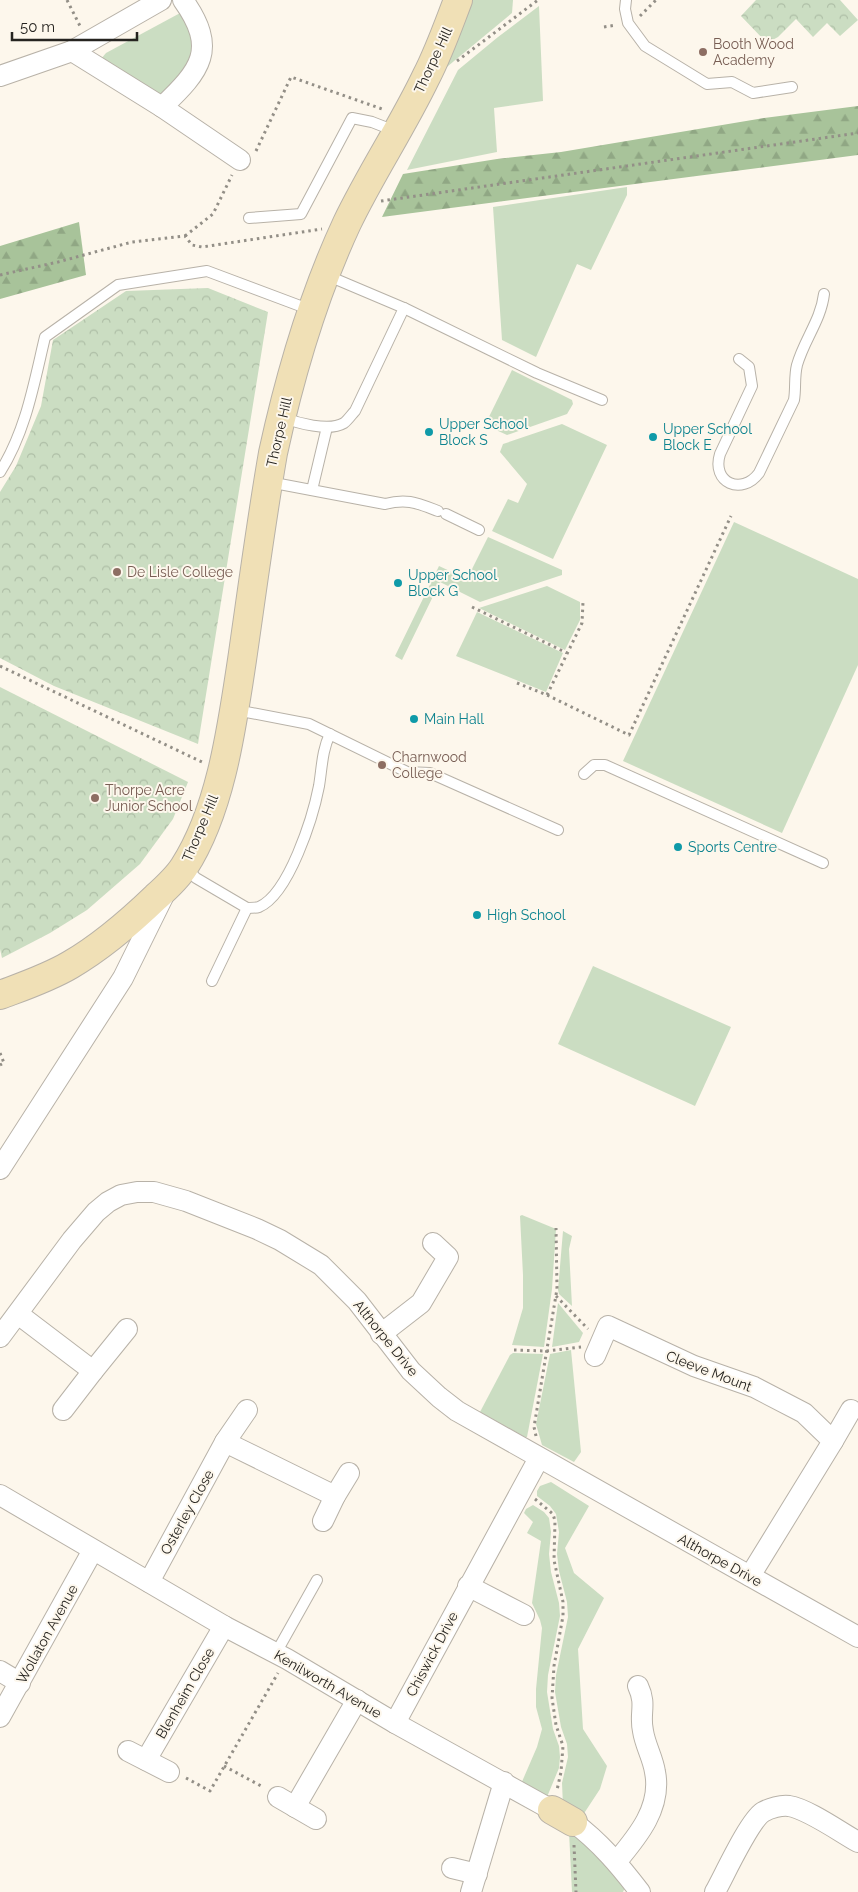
<svg xmlns="http://www.w3.org/2000/svg" width="858" height="1892" font-family="Raleway,sans-serif">
<style>
.grass{fill:#cbddc2}
.forest{fill:url(#forest-firs)}
.park{fill:url(#park-crowns)}
.lines{fill:none;stroke-linecap:round;stroke-linejoin:round}
.lane-casing{stroke:#b8b2a8;stroke-width:12}
.street-casing{stroke:#b8b2a8;stroke-width:22}
.secondary-casing{stroke:#b8b2a8;stroke-width:30}
.path{stroke:#938f87;stroke-width:3;stroke-dasharray:2.5 4;stroke-linecap:butt}
.lane{stroke:#fff;stroke-width:10}
.street{stroke:#fff;stroke-width:20}
.secondary{stroke:#f0e0b6;stroke-width:28}
.education-dot{fill:#8d6e63;stroke:#fdf7ec;stroke-width:2}
.culture-dot{fill:#0f9aa8;stroke:#fdf7ec;stroke-width:2}
.labels{text-anchor:middle;dominant-baseline:central;stroke-width:4;stroke-linejoin:round;paint-order:stroke}
.education-label{font-size:14px;fill:#785e54;stroke:#fdf7ec;text-anchor:start}
.street-label{font-size:14px;fill:#262420;stroke:#fdf7ec}
.culture-label{font-size:14px;fill:#0d838f;stroke:#fdf7ec;text-anchor:start}
</style>
<defs>
<pattern id="forest-firs" width="22" height="20" patternUnits="userSpaceOnUse" patternTransform="scale(1.25)"><rect width="22" height="20" fill="#a8c39a"/><path d="M5 1l3.5 6h-7zM16 11l3.5 6h-7z" fill="#90a784"/></pattern>
<pattern id="park-crowns" width="20" height="18" patternUnits="userSpaceOnUse" patternTransform="scale(1.25)"><rect width="20" height="18" fill="#cbddc2"/><path d="M2 6a3 3 0 1 1 6 0M12 15a3 3 0 1 1 6 0" fill="none" stroke="#aebea6"/></pattern>
</defs>
<rect width="100%" height="100%" fill="#fdf7ec"/>
<!-- grass -->
<g class="grass">
<polygon points="469,0 513,0 512,13 442,71"/>
<polygon points="539,6 543,101 494,108 497,152 407,170 458,70 498,37"/>
<polygon points="182,12 198,49 165,98 101,59 106,53"/>
<polygon points="627,187 627,195 591,270 577,264 536,357 502,340 493,207"/>
<polygon points="512,370 572,400 573,404 567,414 507,435 485,425"/>
<polygon points="562,424 607,445 553,559 492,531 508,499 518,503 527,484 500,452 503,444"/>
<polygon points="734,522 858,579 858,665 782,833 623,761"/>
<polygon points="488,537 562,570 562,575 480,602 440,582 402,660 395,656 439,566 467,579"/>
<polygon points="547,586 580,602 580,620 565,650 479,608"/>
<polygon points="477,612 563,653 546,692 456,656"/>
<polygon points="593,966 731,1027 695,1106 558,1044"/>
<polygon points="522,1215 556,1229 552,1289 544,1347 512,1345 523,1308 523,1275 520,1216"/>
<polygon points="563,1231 572,1236 569,1249 572,1306 559,1294 558,1290"/>
<polygon points="558,1303 583,1333 579,1342 552,1347"/>
<polygon points="571,1350 581,1452 574,1462 542,1445 536,1424 550,1354"/>
<polygon points="513,1353 543,1354 527,1437 525,1437 480,1412 510,1355"/>
<polygon points="551,1482 589,1506 565,1548 574,1573 604,1598 578,1649 583,1729 607,1766 600,1789 581,1818 563,1806 562,1783 568,1757 567,1744 561,1727 555,1692 556,1675 568,1617 567,1602 559,1571 557,1554 559,1532 556,1514 550,1506 537,1496 537,1491 540,1486"/>
<polygon points="533,1505 544,1512 549,1518 551,1532 549,1554 551,1572 559,1603 560,1616 548,1675 547,1692 553,1729 559,1746 560,1757 559,1768 547,1797 521,1784 537,1747 542,1729 536,1707 536,1689 542,1628 540,1620 532,1603 541,1541 527,1533 533,1522 524,1513 526,1509"/>
<polygon points="569,1832 582,1842 626,1885 623,1892 572,1892"/>
</g>
<!-- forest -->
<g class="forest">
<polygon points="858,106 858,155 382,217 403,174 497,159 561,152 764,118"/>
<polygon points="79,222 86,275 0,299 0,246"/>
</g>
<!-- park -->
<g class="park">
<polygon points="756,0 840,0 858,20 840,36 827,23 813,37 796,19 778,37 767,43 741,16"/>
<polygon points="208,288 268,312 198,744 54,686 0,658 0,492 16,466 41,406 53,340 126,291"/>
<polygon points="0,687 188,782 173,819 140,864 87,910 50,933 2,958 0,949"/>
</g>
<g class="lines">
<!-- lane casing -->
<g class="lane-casing">
<g id="lane">
<polyline points="626,0 625,9 628,23 645,46 707,84 732,82 753,93 792,87"/>
<polyline points="249,218 301,214 352,118 372,122 395,131"/>
<polyline points="326,275 404,308 537,373 602,400"/>
<path d="M 739,359 L 749,367 L 752,386 L 720,454 C 711,483 742,496 759,473 L 794,400 C 796,388 794,377 797,365 C 804,340 821,320 824,294"/>
<path d="M 282,417 C 297,423 329,432 344,423 C 348,420 352,414 355,411 L 404,308"/>
<path d="M 0,472 C 26,431 34,383 45,337 L 118,285 L 207,271 L 311,310"/>
<path d="M 269,482 L 385,504 C 407,498 417,503 438,511"/>
<polyline points="312,490 327,427"/>
<polyline points="446,514 479,530"/>
<polyline points="236,710 309,724 407,772 430,773 558,830"/>
<polyline points="584,774 594,765 605,765 823,863"/>
<polyline points="186,868 196,878 247,908 212,981"/>
<path d="M 247,908 C 251,908 256,908 259,907 C 289,894 313,817 319,786 C 322,768 322,750 330,734"/>
<polyline points="276,1653 317,1580"/>
</g>
</g>
<!-- street casing -->
<g class="street-casing">
<g id="street">
<polyline points="72,51 162,107 240,160"/>
<polyline points="0,76 72,51 161,0"/>
<path d="M 162,107 C 201,70 218,49 183,0"/>
<polyline points="0,1169 123,978 163,897"/>
<polyline points="18,1314 93,1371 63,1410"/>
<polyline points="381,1334 421,1303 448,1257 433,1243"/>
<polyline points="0,1337 72,1240 96,1212 108,1202 121,1195 137,1192 154,1192 186,1201 257,1229 280,1240 321,1265 357,1301 411,1371 439,1397 457,1411 858,1637"/>
<polyline points="595,1356 608,1326 694,1366 754,1387 804,1413 833,1441 750,1576"/>
<polyline points="93,1371 127,1329"/>
<polyline points="833,1441 851,1410"/>
<polyline points="225,1442 335,1496"/>
<polyline points="0,1495 224,1626 287,1659 395,1723 552,1810"/>
<polyline points="323,1521 335,1496 349,1473"/>
<polyline points="149,1582 225,1442 247,1410"/>
<polyline points="468,1586 524,1615"/>
<polyline points="0,1671 20,1683"/>
<polyline points="0,1717 93,1550"/>
<polyline points="395,1723 539,1458"/>
<polyline points="128,1751 169,1772"/>
<polyline points="146,1760 224,1626"/>
<polyline points="278,1797 316,1819"/>
<polyline points="295,1807 357,1700"/>
<path d="M 573,1822 C 600,1842 620,1866 640,1892"/>
<path d="M 617,1861 C 638,1836 662,1807 655,1772 C 653,1758 645,1745 643,1731 C 639,1713 647,1705 638,1686"/>
<polyline points="452,1868 477,1874"/>
<polyline points="471,1892 504,1782"/>
<path d="M 715,1892 C 724,1876 749,1821 763,1812 C 770,1808 781,1805 789,1806 C 808,1809 840,1832 858,1842"/>
</g>
</g>
<!-- secondary casing -->
<g class="secondary-casing">
<g id="secondary">
<path d="M 0,995 C 24,986 48,978 70,965 C 101,947 130,922 156,897 C 166,888 177,878 184,867 C 221,810 232,726 242,660 C 252,591 261,522 273,453 C 290,375 313,296 347,223 C 371,173 402,127 426,77 C 439,52 448,26 458,0"/>
<polyline points="552,1810 573,1822"/>
</g>
</g>
<!-- path -->
<g class="path">
<polyline points="67,0 80,26"/>
<polyline points="640,16 656,0"/>
<polyline points="604,27 616,25"/>
<polyline points="457,61 538,0"/>
<polyline points="256,151 291,77 385,110"/>
<polyline points="381,201 858,133"/>
<polyline points="185,236 213,214 232,175"/>
<polyline points="0,275 58,262 132,242 185,236 192,245 202,247 322,229"/>
<polyline points="472,607 567,653"/>
<polyline points="0,666 202,762"/>
<polyline points="517,683 547,695 629,735 731,516"/>
<polyline points="547,695 582,623 583,602"/>
<polyline points="0,1053 4,1063 0,1065"/>
<polyline points="556,1296 588,1329"/>
<polyline points="514,1350 546,1351 581,1347"/>
<polyline points="536,1436 534,1427 557,1289 556,1228"/>
<polyline points="535,1499 553,1514 555,1521 554,1560 563,1602 563,1616 554,1666 552,1698 556,1725 563,1746 561,1772 557,1790"/>
<polyline points="224,1766 263,1787"/>
<polyline points="186,1778 210,1791 278,1673"/>
<polyline points="574,1845 576,1892"/>
</g>
<!-- lane -->
<use href="#lane" class="lane"/>
<!-- street -->
<use href="#street" class="street"/>
<!-- secondary -->
<use href="#secondary" class="secondary"/>
</g>
<!-- markers -->
<g class="education-dot">
<circle cx="703" cy="52" r="5"/>
<circle cx="117" cy="572" r="5"/>
<circle cx="382" cy="765" r="5"/>
<circle cx="95" cy="798" r="5"/>
</g>
<g class="culture-dot">
<circle cx="429" cy="432" r="5"/>
<circle cx="653" cy="437" r="5"/>
<circle cx="398" cy="583" r="5"/>
<circle cx="414" cy="719" r="5"/>
<circle cx="678" cy="847" r="5"/>
<circle cx="477" cy="915" r="5"/>
</g>
<g class="labels">
<!-- education labels -->
<g class="education-label">
<text x="713" y="44">Booth Wood<tspan x="713" dy="16">Academy</tspan></text>
<text x="127" y="572">De Lisle College</text>
<text x="392" y="757">Charnwood<tspan x="392" dy="16">College</tspan></text>
<text x="105" y="790">Thorpe Acre<tspan x="105" dy="16">Junior School</tspan></text>
</g>
<!-- street labels -->
<g class="street-label">
<text transform="translate(433 60) rotate(-65)">Thorpe Hill</text>
<text transform="translate(279 432) rotate(-77)">Thorpe Hill</text>
<text transform="translate(200 828) rotate(-67)">Thorpe Hill</text>
<text transform="translate(386 1338) rotate(51)">Althorpe Drive</text>
<text transform="translate(709 1371) rotate(21)">Cleeve Mount</text>
<text transform="translate(187 1512) rotate(-61)">Osterley Close</text>
<text transform="translate(720 1560) rotate(29)">Althorpe Drive</text>
<text transform="translate(47 1634) rotate(-61)">Wollaton Avenue</text>
<text transform="translate(432 1654) rotate(-62)">Chiswick Drive</text>
<text transform="translate(328 1684) rotate(30)">Kenilworth Avenue</text>
<text transform="translate(185 1693) rotate(-60)">Blenheim Close</text>
</g>
<!-- culture labels -->
<g class="culture-label">
<text x="439" y="424">Upper School<tspan x="439" dy="16">Block S</tspan></text>
<text x="663" y="429">Upper School<tspan x="663" dy="16">Block E</tspan></text>
<text x="408" y="575">Upper School<tspan x="408" dy="16">Block G</tspan></text>
<text x="424" y="719">Main Hall</text>
<text x="688" y="847">Sports Centre</text>
<text x="487" y="915">High School</text>
</g>
</g>
<!-- scale -->
<path d="M12 32v8h125v-8" fill="none" stroke="#262420" stroke-width="2.5"/>
<text x="20" y="32" font-size="15" fill="#262420" stroke="#fdf7ec" stroke-width="4" paint-order="stroke">50 m</text>
</svg>
